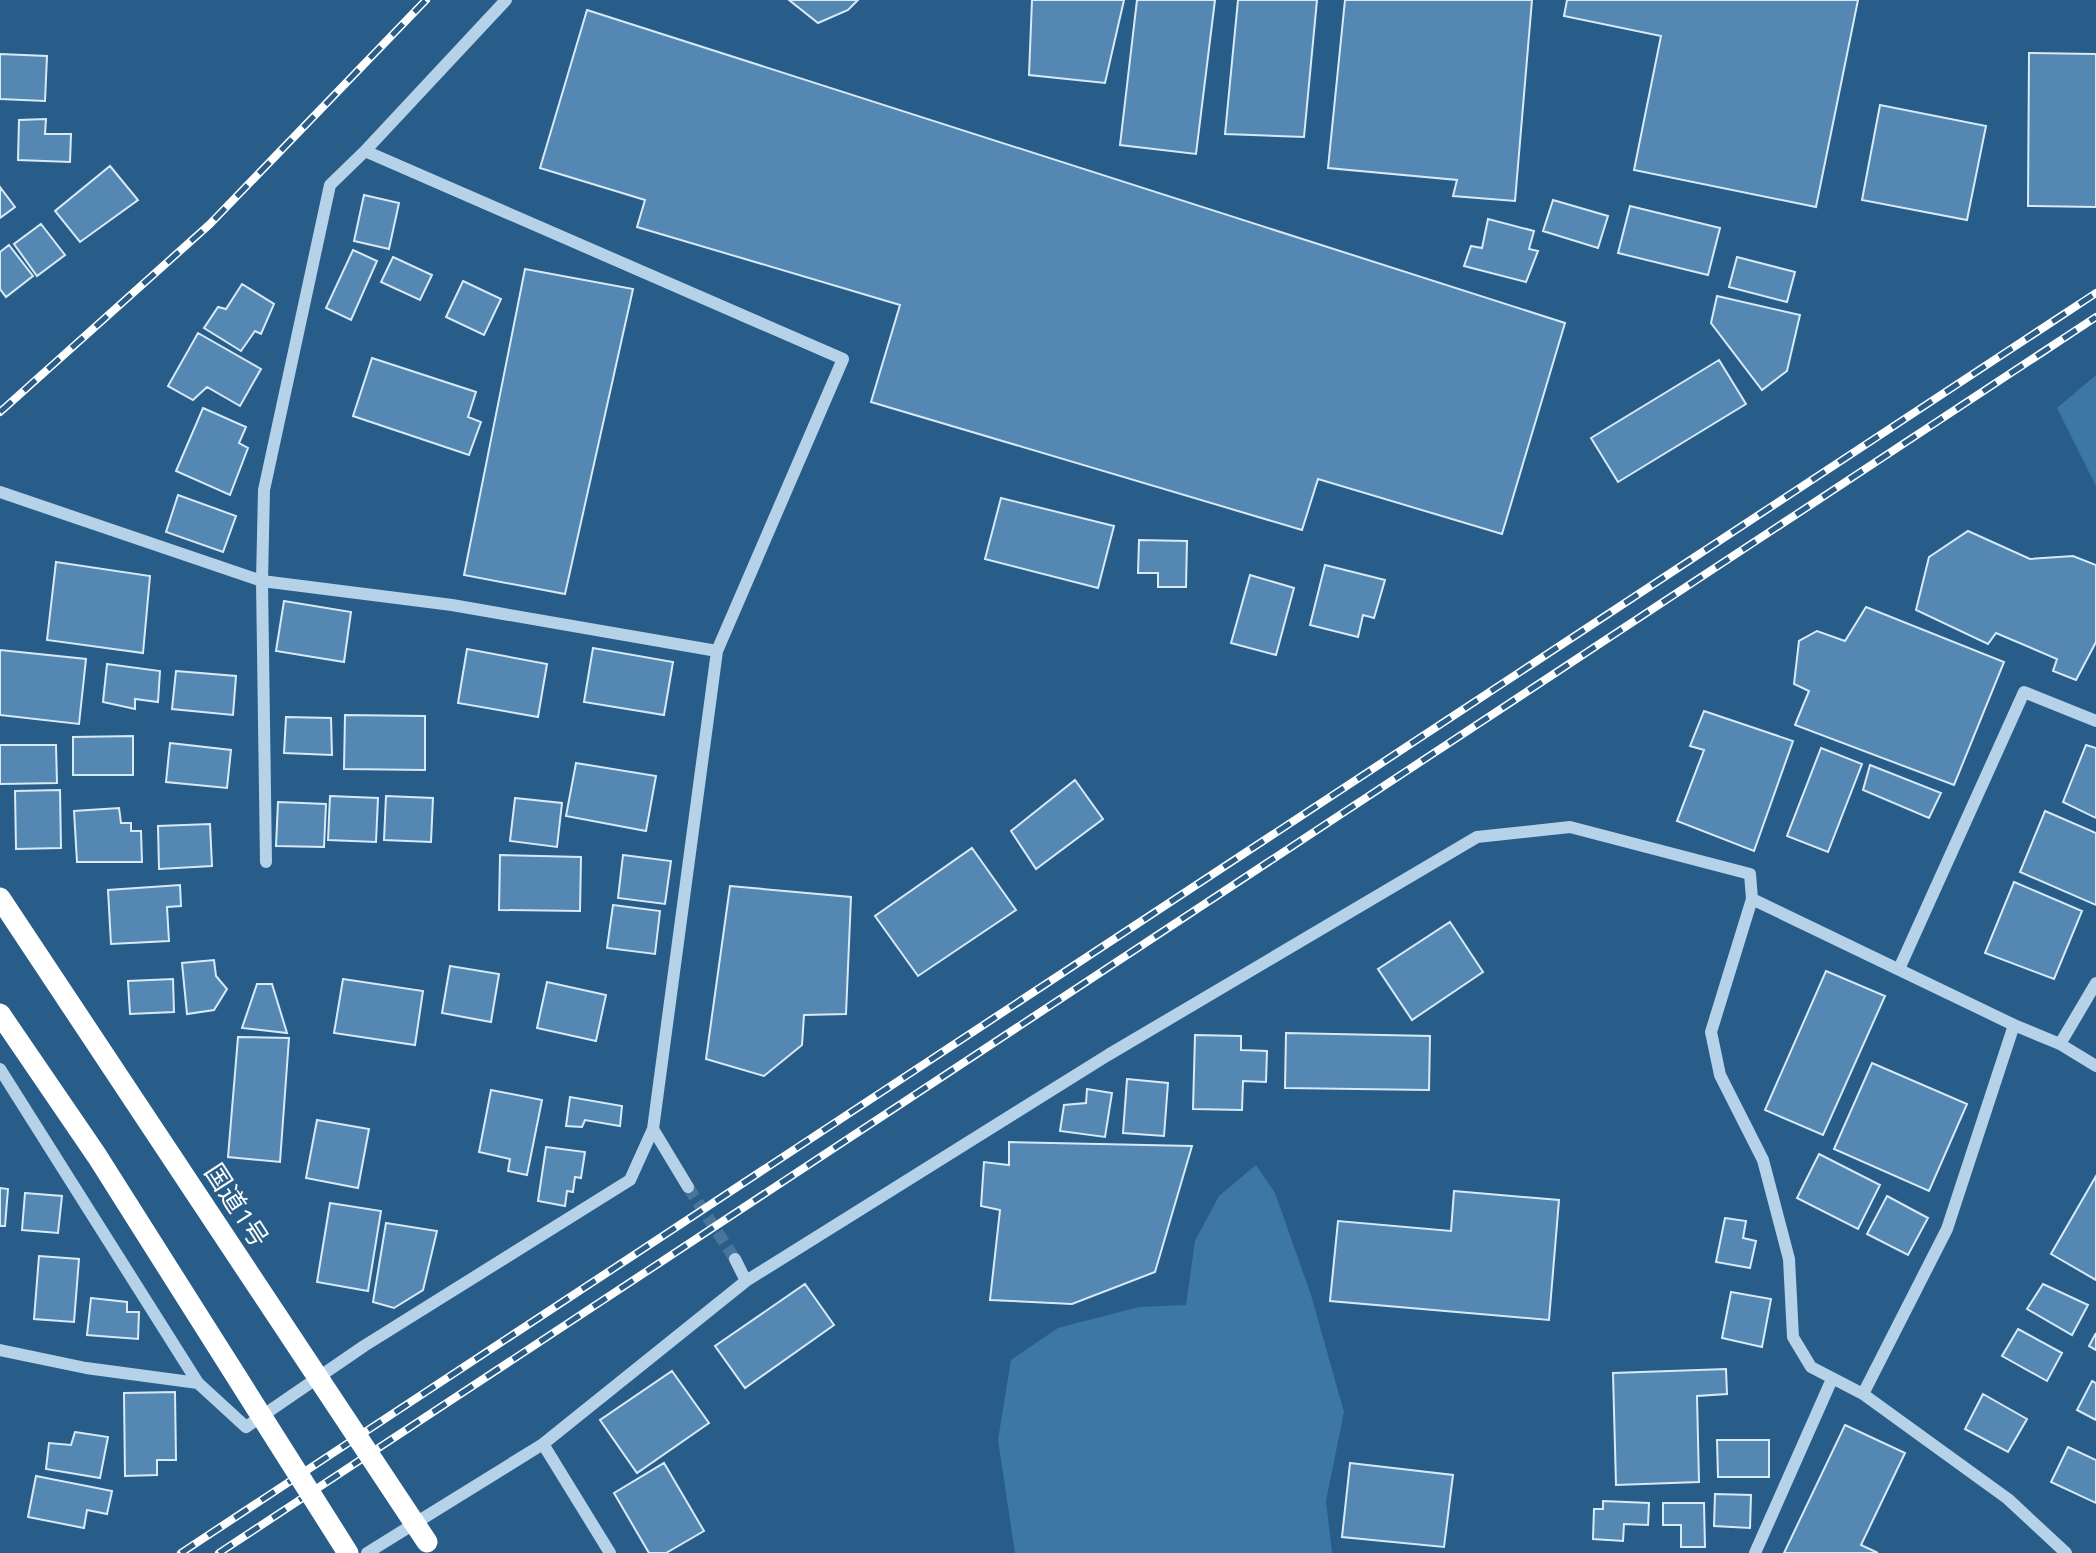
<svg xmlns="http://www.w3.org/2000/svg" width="2096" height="1553" viewBox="0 0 2096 1553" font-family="'Titillium Web','Noto Sans JP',sans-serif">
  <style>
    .green { fill: #3c77a5 }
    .building { fill: #5488b2; stroke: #d9eaf7; stroke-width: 2 }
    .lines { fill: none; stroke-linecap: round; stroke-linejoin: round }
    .minor-tunnel { stroke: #48759b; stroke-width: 12; stroke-dasharray: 12 6; stroke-linecap: butt }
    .minor { stroke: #b5d2e9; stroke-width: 12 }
    .rail-casing { stroke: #fff; stroke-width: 8 }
    .rail { stroke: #285d89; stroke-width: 5; stroke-dasharray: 16; stroke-linecap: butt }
    .highway-bridge { stroke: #fff; stroke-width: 21 }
    .labels { text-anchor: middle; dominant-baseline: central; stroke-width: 5; stroke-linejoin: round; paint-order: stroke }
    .street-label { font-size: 26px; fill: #fff; stroke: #285d89 }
  </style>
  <rect width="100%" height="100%" fill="#285d89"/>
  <path class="green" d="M2096 375V486L2057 408Z
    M1256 1165 1275 1193 1311 1295 1344 1412 1326 1501 1332 1553H1015L998 1440 1011 1360 1058 1328 1139 1307 1186 1305 1195 1241 1219 1196Z"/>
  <path class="building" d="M789 0H858L848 10 818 23Z
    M1032 0H1124L1105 83 1029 75Z
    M1137 0H1215L1196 154 1120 145Z
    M1238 0H1317L1304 137 1225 134Z
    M1345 0H1532L1515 201 1453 196 1457 180 1328 168Z
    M1567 0H1858L1816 207 1634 170 1661 36 1564 16Z
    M587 10 1565 323 1502 534 1318 479 1302 530 871 402 900 305 637 227 645 200 540 168Z
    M2029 53 2096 54V207L2028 206Z
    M0 54 47 56 45 101 0 99Z
    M1880 105 1986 126 1967 220 1862 200Z
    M46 119 45 134H71L70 162 18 160 19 120Z
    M110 166 138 200 80 242 55 211Z
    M0 187 15 207 0 218Z
    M364 195 399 203 389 249 354 241Z
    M1553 200 1608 216 1598 248 1543 231Z
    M1630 206 1720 228 1708 275 1618 253Z
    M1488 219 1534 231 1529 249 1538 251 1526 282 1464 266 1471 246 1482 248Z
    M41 224 65 255 37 276 14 244Z
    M9 245 33 276 6 297 0 289V252Z
    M353 250 377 261 351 320 326 308Z
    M393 257 432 275 420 300 381 282Z
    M1737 257 1795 272 1787 302 1729 287Z
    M525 269 633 289 565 594 464 575Z
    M463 281 501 299 484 335 446 317Z
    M242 284 274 304 261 334 255 331 241 351 204 328 218 307 226 309Z
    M1717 296 1800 315 1787 371 1762 390 1711 323Z
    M198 333 261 369 240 406 207 387 193 400 168 386Z
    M372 358 476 392 468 417 481 422 469 455 353 416Z
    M1719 360 1746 404 1618 482 1591 438Z
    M203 408 246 427 239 443 248 448 230 495 176 471Z
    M178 495 236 516 223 552 166 532Z
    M1001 498 1114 526 1098 588 985 559Z
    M1968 531 2030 559 2073 556 2096 565V642L2076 680 2053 671 2057 659 1996 633 1988 644 1916 610 1929 557Z
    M1139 540 1187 541 1186 587H1158V573H1138Z
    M56 562 150 576 143 653 47 640Z
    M1325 565 1385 580 1374 618 1363 615 1358 637 1310 625Z
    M1250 575 1294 588 1276 655 1231 643Z
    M284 601 351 612 344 662 276 651Z
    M1866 607 2004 662 1954 785 1795 725 1809 691 1794 684 1799 641 1817 631 1845 641Z
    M593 648 673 662 664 715 584 702Z
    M467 649 547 664 538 717 458 703Z
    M0 650 86 659 79 724 0 715Z
    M107 664 160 671 158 702 135 699V709L103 702Z
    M176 671 236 676 233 715 172 709Z
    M1704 711 1793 741 1754 851 1677 821 1704 750 1690 746Z
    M345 715 425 716V770L344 769Z
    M286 717 331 718 332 755 284 753Z
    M133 736V775H73V737Z
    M170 743 231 750 227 788 166 782Z
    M0 745H56L57 783 0 784Z
    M2086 745 2096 748V818L2063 802Z
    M1821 748 1862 764 1828 852 1787 836Z
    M576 763 656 776 646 831 566 816Z
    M1870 765 1941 793 1929 818 1863 790Z
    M1075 780 1103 819 1036 869 1011 831Z
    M60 790 61 848 16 849 15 791Z
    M330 796 378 798 376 842 328 840Z
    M386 796 433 798 431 842 384 840Z
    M515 798 562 803 557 847 510 841Z
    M278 802 326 804 324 847 276 846Z
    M119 808 121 823H131V831H141L142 862H77L74 811Z
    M2045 811 2096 833V905L2020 872Z
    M210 824 212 866 159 869 158 826Z
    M972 848 1016 910 918 976 875 916Z
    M500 855 581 857 580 911 499 910Z
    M623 855 671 861 665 904 618 898Z
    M2014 882 2082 911 2054 979 1985 953Z
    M180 885 181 906 167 907 169 941 111 944 108 890Z
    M730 886 851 897 846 1014 804 1015 802 1045 764 1076 706 1059Z
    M613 905 660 911 655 954 607 948Z
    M1450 922 1483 972 1412 1020 1378 969Z
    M214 960 216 976 227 989 214 1010 187 1014 182 963Z
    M450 966 499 974 491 1022 442 1013Z
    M1826 971 1885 996 1823 1135 1765 1110Z
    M173 979 174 1012 130 1014 128 981Z
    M343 979 423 991 415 1045 334 1033Z
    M547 982 606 995 596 1041 537 1028Z
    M257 984H272L287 1033 242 1028Z
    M1286 1033 1430 1036 1429 1090 1285 1088Z
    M1195 1035 1241 1036V1050L1267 1051 1266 1082 1243 1081 1242 1110 1193 1109Z
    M238 1037 289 1038 280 1162 228 1157Z
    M1872 1063 1967 1104 1929 1191 1834 1149Z
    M1127 1079 1168 1083 1164 1136 1123 1133Z
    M1087 1089 1112 1093 1105 1137 1060 1131 1064 1105 1086 1103Z
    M491 1090 542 1100 527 1175 508 1171 510 1159 479 1152Z
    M570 1097 622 1106 620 1126 585 1120 582 1127 566 1126Z
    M317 1120 369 1129 358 1188 306 1178Z
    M1009 1142 1192 1146 1155 1272 1072 1304 990 1300 1000 1210 981 1206 984 1162 1009 1165Z
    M546 1147 585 1152 581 1178 575 1177 573 1192 567 1191 565 1206 538 1201Z
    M1819 1154 1880 1185 1858 1229 1797 1198Z
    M2096 1176V1280L2051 1254Z
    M0 1188 8 1189 5 1226H0Z
    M1454 1191 1559 1200 1549 1320 1330 1301 1338 1221 1451 1231Z
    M25 1193 62 1196 58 1233 22 1230Z
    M1887 1196 1928 1218 1908 1255 1867 1234Z
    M330 1203 381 1211 368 1291 317 1282Z
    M1725 1218 1746 1221 1743 1238 1756 1241 1750 1268 1716 1262Z
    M386 1223 437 1231 423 1290 394 1308 373 1302Z
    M39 1256 79 1259 74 1322 34 1319Z
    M805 1284 834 1325 745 1388 715 1346Z
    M2043 1284 2088 1305 2072 1335 2027 1309Z
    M1731 1292 1771 1299 1762 1347 1722 1338Z
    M91 1298 127 1302V1312H139L138 1339 87 1335Z
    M2018 1329 2062 1353 2047 1381 2002 1356Z
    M2096 1333V1350L2089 1346Z
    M1726 1369 1727 1394 1697 1396 1699 1482 1616 1485 1613 1373Z
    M672 1371 709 1423 637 1473 600 1420Z
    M2092 1381 2096 1383V1420L2077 1410Z
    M175 1392 176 1460H157V1475L125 1476 124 1393Z
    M1983 1394 2027 1419 2008 1452 1965 1429Z
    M1845 1425 1905 1453 1861 1545 1878 1553H1784Z
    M75 1432 108 1437 100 1478 46 1469 49 1443 71 1445Z
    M1717 1440H1769V1477H1718Z
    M2068 1447 2096 1460V1503L2051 1482Z
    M664 1463 704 1531 666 1553H649L614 1493Z
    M1350 1463 1453 1475 1444 1547 1342 1537Z
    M36 1476 112 1491 107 1514 87 1510 84 1528 28 1517Z
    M1715 1494 1751 1495 1750 1528 1714 1526Z
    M1603 1501 1649 1503 1648 1525 1624 1524 1623 1541 1593 1539 1594 1509H1603Z
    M1663 1503H1704L1705 1547H1681V1525H1663Z"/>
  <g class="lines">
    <path class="minor-tunnel" d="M688 1187 735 1259"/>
    <path class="minor" d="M0 492 262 581 452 605 717 651
      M266 862 262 581 264 490 330 185 365 151 506 0
      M1752 899 2014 1025 2060 1044 2096 1066
      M1899 969 2024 692 2096 721
      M2060 1044 2096 983
      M0 1069 198 1383 246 1427 364 1346 630 1180 653 1129 717 651 843 359 365 151
      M653 1129 688 1187
      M735 1259 746 1281
      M0 1350 86 1368 198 1383
      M1863 1394 1947 1229 2014 1025
      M543 1444 610 1553
      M367 1553 543 1444 746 1281 1108 1055 1477 837 1570 827 1750 874 1752 899 1711 1032 1720 1075 1763 1160 1789 1259 1793 1337 1811 1367 1863 1394 2008 1499 2066 1553
      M1755 1553 1832 1379"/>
    <g class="rail-casing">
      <path id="rail" d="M0 412 210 224 426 0
        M181 1553 2096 293
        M219 1553 2096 317"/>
    </g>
    <use href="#rail" class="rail"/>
    <path class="highway-bridge" d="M0 898 427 1542
      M0 1014 97 1156 348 1553"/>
  </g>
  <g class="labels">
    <g class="street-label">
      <text transform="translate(237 1205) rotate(57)">国道1号</text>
    </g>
  </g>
</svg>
